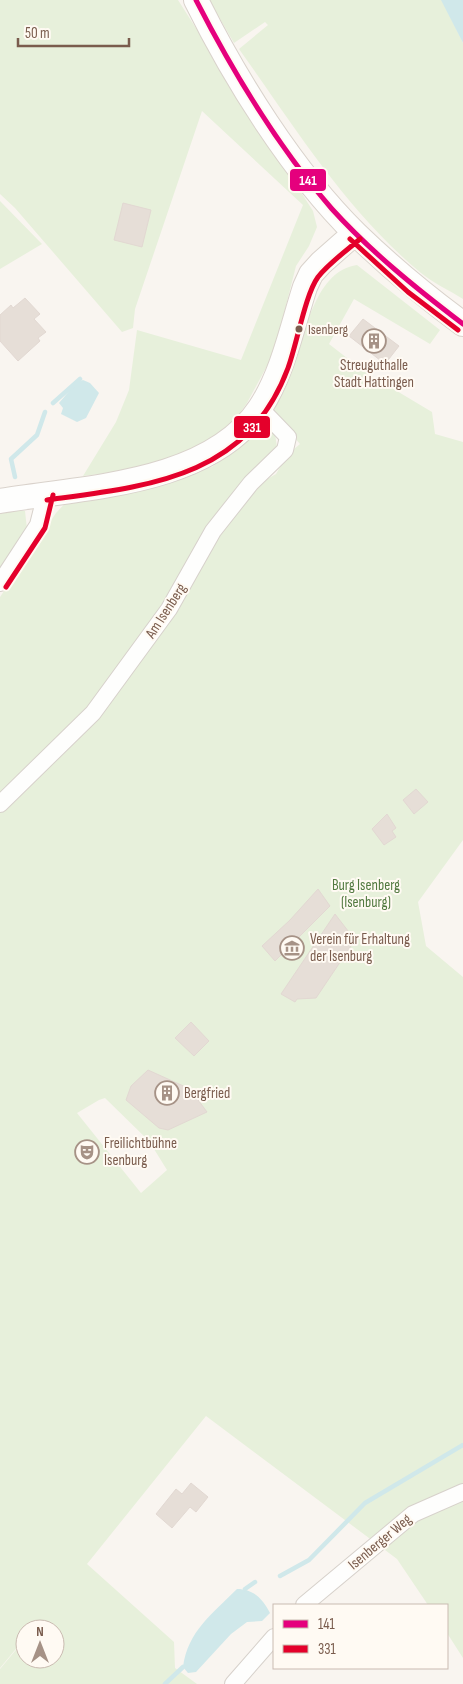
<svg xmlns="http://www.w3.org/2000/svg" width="463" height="1684" viewBox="0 0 463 1684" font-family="'Sofia Sans Condensed',sans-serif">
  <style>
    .green { fill: #e7f0db; fill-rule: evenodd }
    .water { fill: #d0e8ea }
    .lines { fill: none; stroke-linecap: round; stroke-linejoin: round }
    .stream { stroke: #d0e8ea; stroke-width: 4.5 }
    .building { fill: #e6ded7; stroke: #e2d8d2 }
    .street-casing { stroke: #d7d1cb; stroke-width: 18 }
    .secondary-casing { stroke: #d9d2cb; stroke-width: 26 }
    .street { stroke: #fefefd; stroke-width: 16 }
    .secondary { stroke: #fefefd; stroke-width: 24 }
    .bus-1-casing { stroke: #fffaf3; stroke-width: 9 }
    .bus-2-casing { stroke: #fffaf3; stroke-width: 9 }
    .bus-1 { stroke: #e5007d; stroke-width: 5 }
    .bus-2 { stroke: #e4002b; stroke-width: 5 }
    .bus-dot { fill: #7a5c4d; stroke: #fffaf3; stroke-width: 2 }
    .labels { text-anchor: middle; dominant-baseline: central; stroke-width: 4; stroke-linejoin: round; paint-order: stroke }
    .bus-label { font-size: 14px; fill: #7a5c4d; stroke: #fffaf3; text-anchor: start }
    .poi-label { font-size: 15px; fill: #7a5c4d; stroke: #fffaf3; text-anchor: start }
    .street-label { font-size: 15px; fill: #7a5c4d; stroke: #fffaf3 }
    .park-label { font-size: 15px; fill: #537a41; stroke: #fffaf3 }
    .line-badge { stroke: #fffaf3; stroke-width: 2 }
    .badge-label { font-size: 14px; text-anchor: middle; font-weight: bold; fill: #fff }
  </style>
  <rect width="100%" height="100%" fill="#f9f5f0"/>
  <path class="green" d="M0 0H178L313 211 317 227 309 246 296 266 274 353 247 403 235 420 201 447 140 469 83 476 116 422 129 390 137 330 241 360 303 205 202 111 135 309 133 328 122 332 15 208 0 194Z
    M209 0H442L463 43V299C449 290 433 283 421 273 347 212 294 126 239 49L268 25 265 22 234 43Z
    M0 201 42 244 0 269Z
    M357 265 440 330 430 344 354 299 329 344 365 372 432 412 435 434 463 442V840L418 902 426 946 463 977V1658L447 1633V1605H428L397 1559 206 1416 87 1564 174 1642 175 1668 197 1684H0V1669L25 1639V1659H55V1629H25V1638L0 1668V811L97 715 218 532 255 486 276 474 287 455 300 444 271 411C279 394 287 378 294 361 307 329 316 271 357 265ZM105 1098 149 1141 167 1170 141 1193 77 1113 99 1100Z
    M264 427 275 434 277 447 166 608 91 706 0 797V597L56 513 72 496 142 484 212 467Z
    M6 509 25 511 27 529 0 569V510Z"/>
  <path class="water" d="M441 0H463V43Z
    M83 380 90 383 99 393 86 418 77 422 61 414 63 408 59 403 76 383Z
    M237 1589C253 1589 262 1598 270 1613L262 1621 247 1622 231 1634 196 1672 188 1673 183 1667C188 1631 212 1614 237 1589Z"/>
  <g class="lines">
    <path class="stream" d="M53 403 80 379
      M15 477 11 459 37 435 45 412
      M280 1576 309 1560 365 1503 463 1445
      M245 1589 255 1582
      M165 1684 183 1667"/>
  </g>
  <path class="building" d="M123 203 151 210 142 247 114 240Z
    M25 298 40 314 34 319 46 332 38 338 40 341 18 361 0 341V315L11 305 13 308Z
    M363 319 399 346 385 364 349 336Z
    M416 789 428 802 414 814 403 800Z
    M387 814 396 828 392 831 396 837 384 845 372 829Z
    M318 889 330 906 275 961 262 946 290 920Z
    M335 914 355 940 316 998 297 999 295 1002 281 994Z
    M191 1022 209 1041 194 1056 175 1038Z
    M148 1070 190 1089 207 1112 168 1130 159 1128 126 1100 131 1086Z
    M191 1483 208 1497 196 1512 190 1507 172 1528 156 1514 176 1489 182 1494Z"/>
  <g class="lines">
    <g class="street-casing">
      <path id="street" d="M0 583 38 525 46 493
        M0 804 93 713 169 609 213 531 251 483 285 450 288 437 260 408
        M304 1605 413 1514 463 1492
        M233 1684 274 1637"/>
    </g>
    <g class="secondary-casing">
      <path id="secondary" d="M196 0C235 79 293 172 356 234 389 266 425 296 463 324
        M0 501C83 487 209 485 260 408 283 373 292 327 305 287L311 274 321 263 355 233"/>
    </g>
    <use href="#street" class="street"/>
    <use href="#secondary" class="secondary"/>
    <g class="bus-1-casing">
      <path id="bus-1" d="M196 0C234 74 277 146 332 209 371 252 417 289 463 324"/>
    </g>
    <g class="bus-2-casing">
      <path id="bus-2" d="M350 239 408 292 458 330
        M47 500C149 486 247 478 288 368 297 344 305 295 318 277 329 263 346 251 360 239
        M6 587 45 528 53 495"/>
    </g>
    <use href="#bus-1" class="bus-1"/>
    <use href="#bus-2" class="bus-2"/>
  </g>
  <defs>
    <g id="building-ring" transform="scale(1.25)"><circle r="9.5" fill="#fffaf3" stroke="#a69286" stroke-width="1.5"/><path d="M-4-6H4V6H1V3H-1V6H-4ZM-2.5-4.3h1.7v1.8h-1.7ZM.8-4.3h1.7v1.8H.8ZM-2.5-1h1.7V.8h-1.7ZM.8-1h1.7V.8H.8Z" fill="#a69286"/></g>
    <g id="museum-ring" transform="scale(1.25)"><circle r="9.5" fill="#fffaf3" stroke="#a69286" stroke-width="1.5"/><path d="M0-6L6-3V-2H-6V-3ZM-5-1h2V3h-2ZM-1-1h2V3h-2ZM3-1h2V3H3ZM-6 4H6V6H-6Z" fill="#a69286"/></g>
    <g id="theatre-ring" transform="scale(1.25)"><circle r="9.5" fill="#fffaf3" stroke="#a69286" stroke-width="1.5"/><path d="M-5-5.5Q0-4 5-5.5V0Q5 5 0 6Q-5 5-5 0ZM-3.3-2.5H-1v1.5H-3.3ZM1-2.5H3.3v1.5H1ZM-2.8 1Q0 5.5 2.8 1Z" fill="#a69286"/></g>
  </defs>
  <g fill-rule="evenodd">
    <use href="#building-ring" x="374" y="341"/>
    <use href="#museum-ring" x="292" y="948"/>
    <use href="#building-ring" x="167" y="1093"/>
    <use href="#theatre-ring" x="87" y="1152"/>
  </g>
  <circle class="bus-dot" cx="299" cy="329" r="4.5"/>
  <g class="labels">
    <g class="bus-label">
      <text x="308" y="329">Isenberg</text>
    </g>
    <g class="poi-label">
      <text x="374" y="365" text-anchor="middle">Streuguthalle<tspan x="374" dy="17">Stadt Hattingen</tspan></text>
      <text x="310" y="939">Verein für Erhaltung<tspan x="310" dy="17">der Isenburg</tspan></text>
      <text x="184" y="1093">Bergfried</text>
      <text x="104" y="1143">Freilichtbühne<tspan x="104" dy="17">Isenburg</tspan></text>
    </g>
    <g class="street-label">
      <text transform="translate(166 611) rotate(-57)">Am Isenberg</text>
      <text transform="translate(380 1542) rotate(-40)">Isenberger Weg</text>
    </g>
    <g class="park-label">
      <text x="366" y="885">Burg Isenberg<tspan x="366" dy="17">(Isenburg)</tspan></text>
    </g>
  </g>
  <g class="line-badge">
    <rect x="289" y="168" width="38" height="24" rx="5" fill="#e5007d"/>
    <rect x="233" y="415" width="38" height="24" rx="5" fill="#e4002b"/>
  </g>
  <g class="badge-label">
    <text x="308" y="185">141</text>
    <text x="252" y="432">331</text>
  </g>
  <rect x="273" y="1604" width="175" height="65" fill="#fffaf3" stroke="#cabbb1"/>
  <rect x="283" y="1620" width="25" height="8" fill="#e5007d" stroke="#cabbb1"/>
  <text x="318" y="1629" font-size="15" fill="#7a5c4d">141</text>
  <rect x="283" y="1645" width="25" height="8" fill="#e4002b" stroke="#cabbb1"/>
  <text x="318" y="1654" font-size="15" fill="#7a5c4d">331</text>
  <g transform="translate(40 1644)"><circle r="24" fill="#fffaf3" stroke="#cabbb1"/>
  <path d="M0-4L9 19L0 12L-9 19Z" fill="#a69286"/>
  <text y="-8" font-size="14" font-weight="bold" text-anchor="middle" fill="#7a5c4d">N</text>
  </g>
  <path d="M18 38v8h111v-8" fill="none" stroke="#7a5c4d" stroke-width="2.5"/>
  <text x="25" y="38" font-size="15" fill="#7a5c4d" stroke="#fffaf3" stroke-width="4" paint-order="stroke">50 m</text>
</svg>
